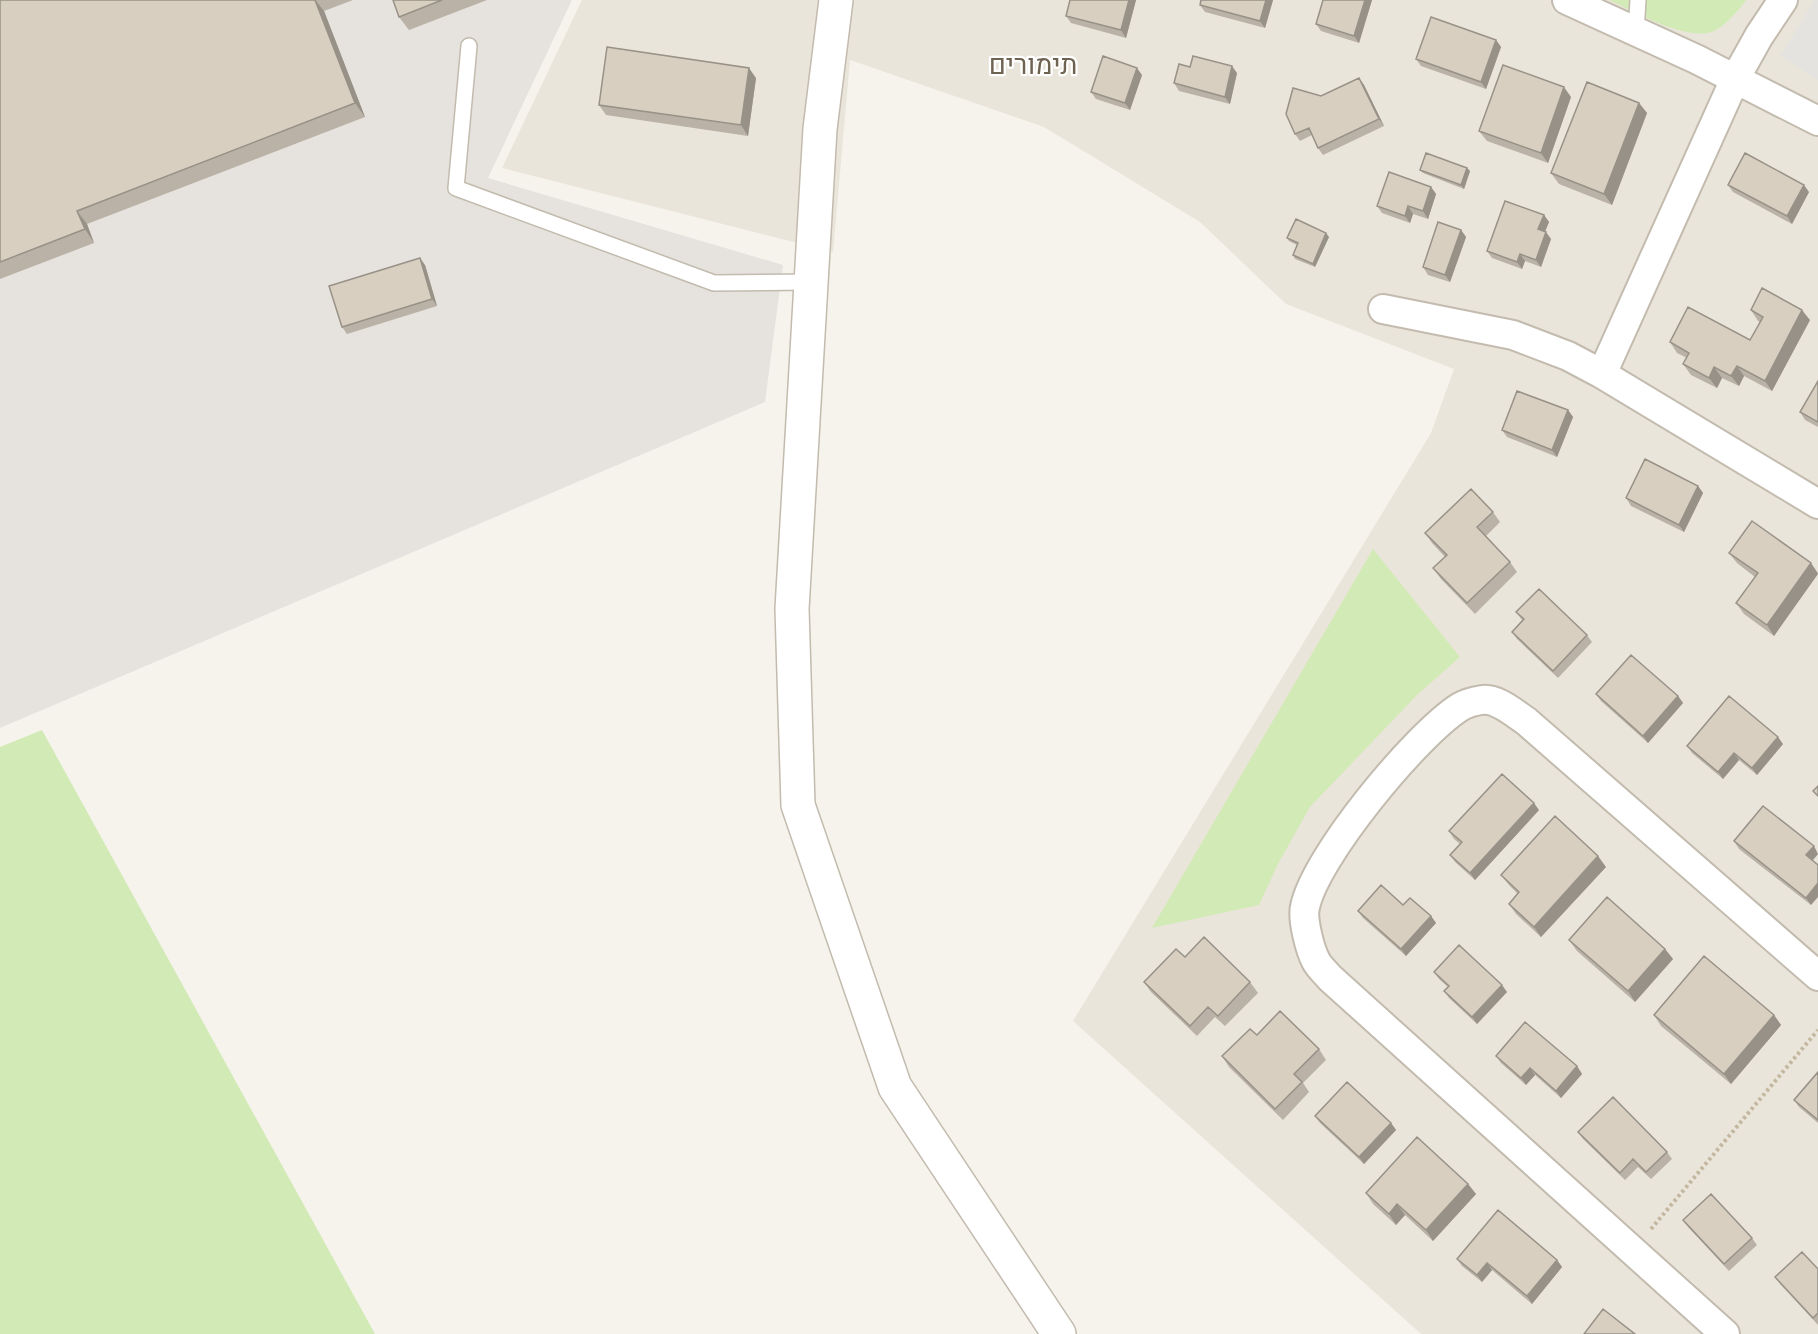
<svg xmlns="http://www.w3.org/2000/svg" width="1818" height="1334" viewBox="0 0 1818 1334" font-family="Jost,Heebo,sans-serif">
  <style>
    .residential { fill: #eae5da }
    .industrial { fill: #e6e2dd }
    .green { fill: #d2eab5 }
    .parking { fill: #e5e3e0 }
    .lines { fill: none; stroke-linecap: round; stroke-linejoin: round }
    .service-casing { stroke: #c2bbae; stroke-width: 18 }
    .minor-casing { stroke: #c2bbae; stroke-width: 32 }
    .tertiary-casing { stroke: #c2bbae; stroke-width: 36 }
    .path { stroke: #c4b79f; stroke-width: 4; stroke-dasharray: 3 3; stroke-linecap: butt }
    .service { stroke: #fff; stroke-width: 15 }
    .minor { stroke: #fff; stroke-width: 28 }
    .tertiary { stroke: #fff; stroke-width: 33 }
    .wall { fill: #bab2a6 }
    .shaded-wall { fill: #979187 }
    .building { fill: #d8cfc1; stroke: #979187; stroke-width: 1.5 }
    .labels { text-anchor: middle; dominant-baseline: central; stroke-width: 4.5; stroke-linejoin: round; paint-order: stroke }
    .quarter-label { font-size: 27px; fill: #6e6250; stroke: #fff }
  </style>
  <rect width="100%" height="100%" fill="#f6f3ec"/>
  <path class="residential" d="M582 0H1818V1334H1421L1073 1021 1431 433 1454 369 1286 304 1200 222 1044 127 850 60 833 252 502 168Z"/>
  <path class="industrial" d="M0 0H572L488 178 783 265 765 402 0 728Z"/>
  <path class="green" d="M1609 0H1746C1738 11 1722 31 1707 33 1681 38 1633 11 1609 0Z
    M1373 549 1460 657 1418 694 1310 807 1279 862 1259 905 1152 928Z
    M42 730 375 1334H0V747Z"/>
  <path class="parking" d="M1815 0H1818V80L1780 56Z"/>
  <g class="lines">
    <g class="service-casing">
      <path id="service" d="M1636 32 1638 0
        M469 46 456 188 714 283 811 282"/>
    </g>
    <g class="minor-casing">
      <path id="minor" d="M1567 0 1696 59 1818 121
        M1383 309 1513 335 1568 356 1602 374 1818 504
        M1602 374 1735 79 1759 36 1783 0
        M1725 1334 1330 978C1326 973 1319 967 1316 961 1310 950 1302 919 1305 907 1315 857 1416 735 1460 707 1465 704 1475 701 1482 700 1497 698 1514 713 1526 721L1818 976"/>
    </g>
    <g class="tertiary-casing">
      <path id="tertiary" d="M836 0 820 129 792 609 798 805 895 1087 1059 1334"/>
    </g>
    <path class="path" d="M1651 1229 1818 1030"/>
    <use href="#service" class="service"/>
    <use href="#minor" class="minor"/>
    <use href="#tertiary" class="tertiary"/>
  </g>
  <path class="wall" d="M0 0H353L324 11 365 117 87 224 94 243 0 279Z
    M393 0H487L409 30 399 17Z
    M1136 0 1126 38 1071 23 1066 16Z
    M1201 0H1273L1265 28 1205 12 1200 5Z
    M1323 0H1372L1359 43 1321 31 1316 24Z
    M1496 40 1501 47 1486 89 1421 66 1416 59Z
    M1190 67 1237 73 1230 104 1179 91 1174 83Z
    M1142 75 1130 110 1096 99 1091 92Z
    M756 78 748 136 606 115 599 105Z
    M1359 78 1364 85 1384 126 1323 155 1318 148 1312 135 1300 141 1295 134 1321 96Z
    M1571 97 1548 163 1487 141 1479 131Z
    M1639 103 1647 113 1612 205 1559 184 1551 173Z
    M1467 168 1470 171 1464 189 1423 173 1420 170Z
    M1728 185 1809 192 1792 224 1733 192Z
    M1431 187 1436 194 1428 219 1413 214 1410 223 1382 213 1377 206Z
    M1544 215 1549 222 1545 232 1551 239 1541 267 1525 261 1522 269 1492 258 1487 251Z
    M1461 230 1466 237 1450 282 1428 275 1423 267Z
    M1329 237 1315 267 1295 259 1293 255 1297 245 1289 241 1287 238Z
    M425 265 437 306 347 334 342 327Z
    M1751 310 1810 320 1772 391 1744 376 1739 386 1722 378 1717 388 1691 375 1683 364 1687 358 1677 353 1670 342 1750 340 1760 322 1758 321Z
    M1818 381V427L1805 420 1800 412Z
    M1568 410 1573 417 1557 457 1507 437 1502 430Z
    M1698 486 1703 493 1684 532 1631 506 1626 498Z
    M1493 512 1500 522 1486 536 1510 562 1517 572 1475 614 1441 579 1433 568 1445 557 1432 543 1425 533Z
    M1729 553 1811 563 1818 573 1774 636 1744 614 1736 603 1755 577 1737 563Z
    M1516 612 1587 635 1592 642 1558 678 1517 639 1512 632 1522 620Z
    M1596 694 1678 696 1683 703 1648 743 1601 701Z
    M1783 744 1757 775 1739 760 1723 779 1692 753 1687 746Z
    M1539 810 1475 880 1455 862 1450 855 1460 844 1454 839 1449 831Z
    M1734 841 1818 854 1813 860 1811 905 1739 849Z
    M1606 867 1541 937 1516 914 1509 904 1518 894 1509 885 1501 875Z
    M1358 911 1431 916 1436 923 1406 956 1363 918Z
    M1569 940 1665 949 1673 959 1635 1002 1577 951Z
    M1434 972 1507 992 1477 1024 1449 998 1444 991 1448 987 1439 979Z
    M1144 982H1250L1258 993 1225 1026 1215 1017 1197 1036 1151 992Z
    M1654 1015H1774L1781 1025 1731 1084 1661 1026Z
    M1257 1035 1319 1049 1326 1060 1303 1083 1309 1092 1283 1120 1229 1067 1222 1056Z
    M1496 1056 1577 1066 1582 1074 1561 1098 1535 1075 1526 1085 1501 1063Z
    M1818 1072V1123L1799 1107 1794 1100Z
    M1315 1116 1391 1123 1396 1130 1364 1164 1320 1123Z
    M1578 1132 1667 1152 1672 1159 1651 1179 1638 1167 1625 1180 1583 1139Z
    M1468 1184 1476 1194 1433 1241 1405 1215 1396 1225 1373 1204 1366 1193Z
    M1683 1220 1752 1238 1757 1245 1729 1271 1688 1227Z
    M1457 1259 1557 1260 1562 1267 1532 1304 1492 1270 1482 1282 1462 1266Z
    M1818 1269V1325L1780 1284 1775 1277Z"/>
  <path class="shaded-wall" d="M315 0 324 11 365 117 355 103Z
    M1129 0H1136L1126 38 1121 30Z
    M1266 0H1273L1265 28 1260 21Z
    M1365 0H1372L1359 43 1354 36Z
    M1496 40 1501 47 1486 89 1481 82Z
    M1232 66 1237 73 1230 104 1225 97Z
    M749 68 756 78 748 136 741 125Z
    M1137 68 1142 75 1130 110 1125 103Z
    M1359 78 1364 85 1384 126 1379 119Z
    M1564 87 1571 97 1548 163 1541 153Z
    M1639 103 1647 113 1612 205 1604 194Z
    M1467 168 1470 171 1464 189 1461 185Z
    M1804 185 1809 192 1792 224 1787 216Z
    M1431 187 1436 194 1428 219 1423 211Z
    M1408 206 1413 214 1410 223 1405 216Z
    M77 211 87 224 94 243 85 229Z
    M1544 215 1549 222 1543 236 1538 229Z
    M1461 230 1466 237 1450 282 1445 275Z
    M1546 232 1551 239 1541 267 1536 260Z
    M1326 233 1329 237 1315 267 1313 264Z
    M1520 254 1525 261 1522 269 1517 262Z
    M420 258 425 265 437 306 432 299Z
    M1802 310 1810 320 1772 391 1765 381Z
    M1737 366 1744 376 1739 386 1731 376Z
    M1714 367 1722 378 1717 388 1709 378Z
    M1568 410 1573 417 1557 457 1552 450Z
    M1698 486 1703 493 1684 532 1679 525Z
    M1811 563 1818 574 1774 636 1767 625Z
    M1678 696 1683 703 1648 743 1643 736Z
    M1778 737 1783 744 1757 775 1752 768Z
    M1734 753 1739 760 1723 779 1718 772Z
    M1534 803 1539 810 1475 880 1470 873Z
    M1814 846 1818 854 1811 862 1806 855Z
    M1598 856 1606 867 1541 937 1534 927Z
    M1818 883V897L1811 905 1806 898Z
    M1431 916 1436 923 1406 956 1401 949Z
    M1665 949 1673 959 1635 1002 1628 991Z
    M1502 985 1507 992 1477 1024 1472 1017Z
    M1774 1015 1781 1025 1731 1084 1724 1074Z
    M1577 1066 1582 1074 1561 1098 1556 1091Z
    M1530 1068 1535 1075 1526 1085 1521 1078Z
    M1391 1123 1396 1130 1364 1164 1359 1157Z
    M1468 1184 1476 1194 1433 1241 1426 1230Z
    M1397 1204 1405 1215 1396 1225 1389 1214Z
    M1557 1260 1562 1267 1532 1304 1527 1296Z
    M1487 1263 1492 1270 1482 1282 1477 1275Z"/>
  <path class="building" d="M0 0H315L355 103 77 211 85 229 0 262Z
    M393 0H442L399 17Z
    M1070 0H1129L1121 30 1066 16Z
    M1201 0H1266L1260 21 1200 5Z
    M1323 0H1365L1354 36 1316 24Z
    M1431 17 1496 40 1481 82 1416 59Z
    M607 47 749 68 741 125 599 105Z
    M1103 56 1137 68 1125 103 1091 92Z
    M1193 56 1232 66 1225 97 1174 83 1179 64 1190 67Z
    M1503 65 1564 87 1541 153 1479 131Z
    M1359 78 1379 119 1318 148 1309 128 1295 134 1286 114 1293 88 1321 96Z
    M1587 82 1639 103 1604 194 1551 173Z
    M1426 153 1467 168 1461 185 1420 170Z
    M1745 153 1804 185 1787 216 1728 185Z
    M1389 172 1431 187 1423 211 1408 206 1405 216 1377 206Z
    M1505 201 1544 215 1538 229 1546 232 1536 260 1520 254 1517 262 1487 251Z
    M1296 219 1326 233 1313 264 1293 255 1298 243 1287 238Z
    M1438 222 1461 230 1445 275 1423 267Z
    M420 258 432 299 342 327 329 286Z
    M1762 288 1802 310 1765 381 1737 366 1731 376 1714 367 1709 378 1683 364 1689 353 1670 342 1688 307 1750 340 1763 317 1751 310Z
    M1818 381V422L1800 412Z
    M1517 391 1568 410 1552 450 1502 430Z
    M1645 459 1698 486 1679 525 1626 498Z
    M1471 489 1493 512 1477 527 1510 562 1467 603 1433 568 1447 555 1425 533Z
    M1752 521 1811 563 1767 625 1736 603 1758 573 1729 553Z
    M1539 589 1587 635 1553 671 1512 632 1524 619 1516 612Z
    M1631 655 1678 696 1643 736 1596 694Z
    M1729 696 1778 737 1752 768 1734 753 1718 772 1687 746Z
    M1502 774 1534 803 1470 873 1450 855 1462 842 1449 831Z
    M1818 786V796L1813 791Z
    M1763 806 1814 846 1806 855 1818 865V883L1806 898 1734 841Z
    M1555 816 1598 856 1534 927 1509 904 1519 892 1501 875Z
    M1381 885 1403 905 1410 898 1431 916 1401 949 1358 911Z
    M1607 897 1665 949 1628 991 1569 940Z
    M1204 937 1250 982 1218 1016 1208 1007 1190 1026 1144 982 1176 949 1185 957Z
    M1459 945 1502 985 1472 1017 1444 991 1449 986 1434 972Z
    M1704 956 1774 1015 1724 1074 1654 1015Z
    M1280 1011 1319 1049 1294 1074 1302 1082 1275 1109 1222 1056 1250 1029 1257 1035Z
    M1525 1022 1577 1066 1556 1091 1530 1068 1521 1078 1496 1056Z
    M1818 1072V1120L1794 1100Z
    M1347 1082 1391 1123 1359 1157 1315 1116Z
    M1613 1097 1667 1152 1646 1172 1633 1159 1620 1173 1578 1132Z
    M1417 1137 1468 1184 1426 1230 1397 1204 1389 1214 1366 1193Z
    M1711 1194 1752 1238 1724 1264 1683 1220Z
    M1498 1210 1557 1260 1527 1296 1487 1263 1477 1275 1457 1259Z
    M1802 1252 1818 1269V1313L1813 1318 1775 1277Z
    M1603 1309 1635 1334H1584Z"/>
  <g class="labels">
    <g class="quarter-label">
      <text x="1033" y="64">תימורים</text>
    </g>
  </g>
</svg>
